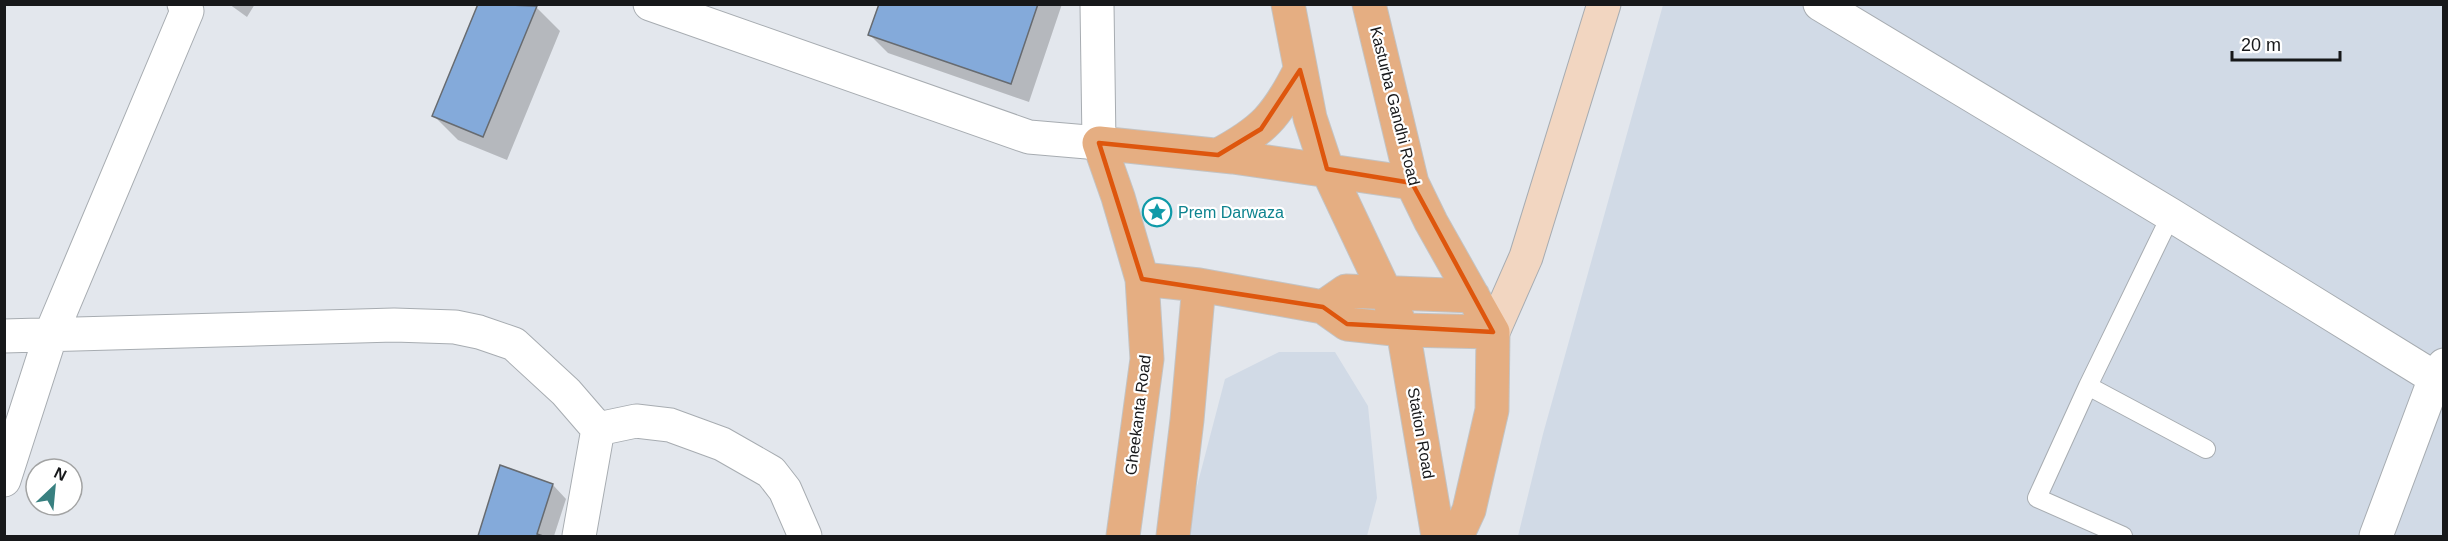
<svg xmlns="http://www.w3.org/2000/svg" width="2448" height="541" viewBox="0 0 2448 541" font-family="Helvetica,sans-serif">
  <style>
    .built { fill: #d1dae6 }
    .shadow { fill: #0003 }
    .building { fill: #84aada; stroke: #676b70; stroke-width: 1.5 }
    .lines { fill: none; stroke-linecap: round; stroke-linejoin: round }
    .service-casing { stroke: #a7acb1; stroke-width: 20 }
    .minor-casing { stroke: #a7acb1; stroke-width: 35 }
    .tertiary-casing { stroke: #a7acb1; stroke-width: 35 }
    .secondary-casing { stroke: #a7acb1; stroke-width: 35 }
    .primary-casing { stroke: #c3c3c3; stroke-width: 35 }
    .service { stroke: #fff; stroke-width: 18 }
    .minor { stroke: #fff; stroke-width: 33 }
    .tertiary { stroke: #fff; stroke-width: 33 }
    .secondary { stroke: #f2d6c1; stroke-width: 33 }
    .primary { stroke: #e5ae82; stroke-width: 33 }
    .marked { fill: none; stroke: #de560d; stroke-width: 4.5; stroke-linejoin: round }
    .labels { text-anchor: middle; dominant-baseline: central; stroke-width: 4.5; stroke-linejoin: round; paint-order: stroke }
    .street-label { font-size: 16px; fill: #17181a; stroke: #fff }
    .culture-label { font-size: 16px; fill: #0d838f; stroke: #fff; text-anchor: start }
  </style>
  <rect width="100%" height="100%" fill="#e3e7ed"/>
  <path class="built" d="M1663 5H2443V536H1518L1543 434Z
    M1279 352H1335L1368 406 1377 498 1367 536H1184L1225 379Z"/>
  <path class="shadow" d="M229 4H255L247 17Z
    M480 4H529L536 7 560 31 507 160 458 140 434 116Z
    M880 4H1062L1029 102 888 53 870 35Z
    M501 467 553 485 566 499 554 536H479Z"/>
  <path class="building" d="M478 4 537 6 483 137 432 116Z
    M879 4H1038L1011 84 868 35Z
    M500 465 553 484 537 534 543 536H478Z"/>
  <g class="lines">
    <g class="service-casing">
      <path id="service" d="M2088 386 2206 449
        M2123 536 2037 498 2088 386 2171 215"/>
    </g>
    <g class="minor-casing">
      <path id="minor" d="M1097 4 1099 143
        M1820 4 2171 215 2435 378
        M4 336 394 325 455 327 479 332 514 344 566 392 598 429
        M598 429 636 421 670 425 722 444 771 472 785 490 805 536
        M4 480 51 334 187 11 184 4
        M579 536 598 429
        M2376 536 2435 378 2444 365"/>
    </g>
    <g class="tertiary-casing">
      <path id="tertiary" d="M650 4 1029 137 1099 143"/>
    </g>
    <g class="secondary-casing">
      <path id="secondary" d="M1493 332 1526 257 1604 4"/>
    </g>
    <g class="primary-casing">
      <path id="primary" d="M1288 4 1310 118 1327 169 1403 330 1438 536
        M1369 4 1412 183 1431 222 1493 332 1492 410 1469 510 1457 536
        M1218 155C1263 131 1277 116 1300 70
        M1142 279 1199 285 1323 307 1346 291 1473 296
        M1323 307 1347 324 1403 330 1493 332
        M1123 536 1147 359 1142 279 1118 197 1099 143 1233 157 1412 183
        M1173 536 1187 420 1199 285"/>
    </g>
    <use href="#service" class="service"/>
    <use href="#minor" class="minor"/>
    <use href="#tertiary" class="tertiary"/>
    <use href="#secondary" class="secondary"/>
    <use href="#primary" class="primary"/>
  </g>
  <path class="marked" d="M1300 70 1327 169 1412 183 1493 332 1347 324 1323 307 1142 279 1099 143 1218 155 1261 129Z"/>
  <defs>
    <g id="sight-ring" transform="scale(1.5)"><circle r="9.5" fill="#fff" stroke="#0f9aa8" stroke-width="1.5"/><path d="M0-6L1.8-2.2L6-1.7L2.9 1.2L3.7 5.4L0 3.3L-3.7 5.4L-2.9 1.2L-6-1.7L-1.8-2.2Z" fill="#0f9aa8"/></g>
  </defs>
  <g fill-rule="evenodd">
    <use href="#sight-ring" x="1157" y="212"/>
  </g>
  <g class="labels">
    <g class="street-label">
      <text transform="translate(1395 106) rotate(76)">Kasturba Gandhi Road</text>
      <text transform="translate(1138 415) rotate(-83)">Gheekanta Road</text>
      <text transform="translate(1421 433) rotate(80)">Station Road</text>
    </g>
    <g class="culture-label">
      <text x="1178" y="212">Prem Darwaza</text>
    </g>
  </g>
  <rect width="2448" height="541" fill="none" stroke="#17181a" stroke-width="12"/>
  <g transform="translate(54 487) rotate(26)"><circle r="28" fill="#ffffff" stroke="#a2a3a3" stroke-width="1.5"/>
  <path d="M0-4.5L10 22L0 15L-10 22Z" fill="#388080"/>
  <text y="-9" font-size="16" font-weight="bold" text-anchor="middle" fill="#17181a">N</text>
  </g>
  <path d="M2232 51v9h108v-9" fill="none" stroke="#17181a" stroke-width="3"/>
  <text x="2241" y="51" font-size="18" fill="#17181a" stroke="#ffffff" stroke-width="4.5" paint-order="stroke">20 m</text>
</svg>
